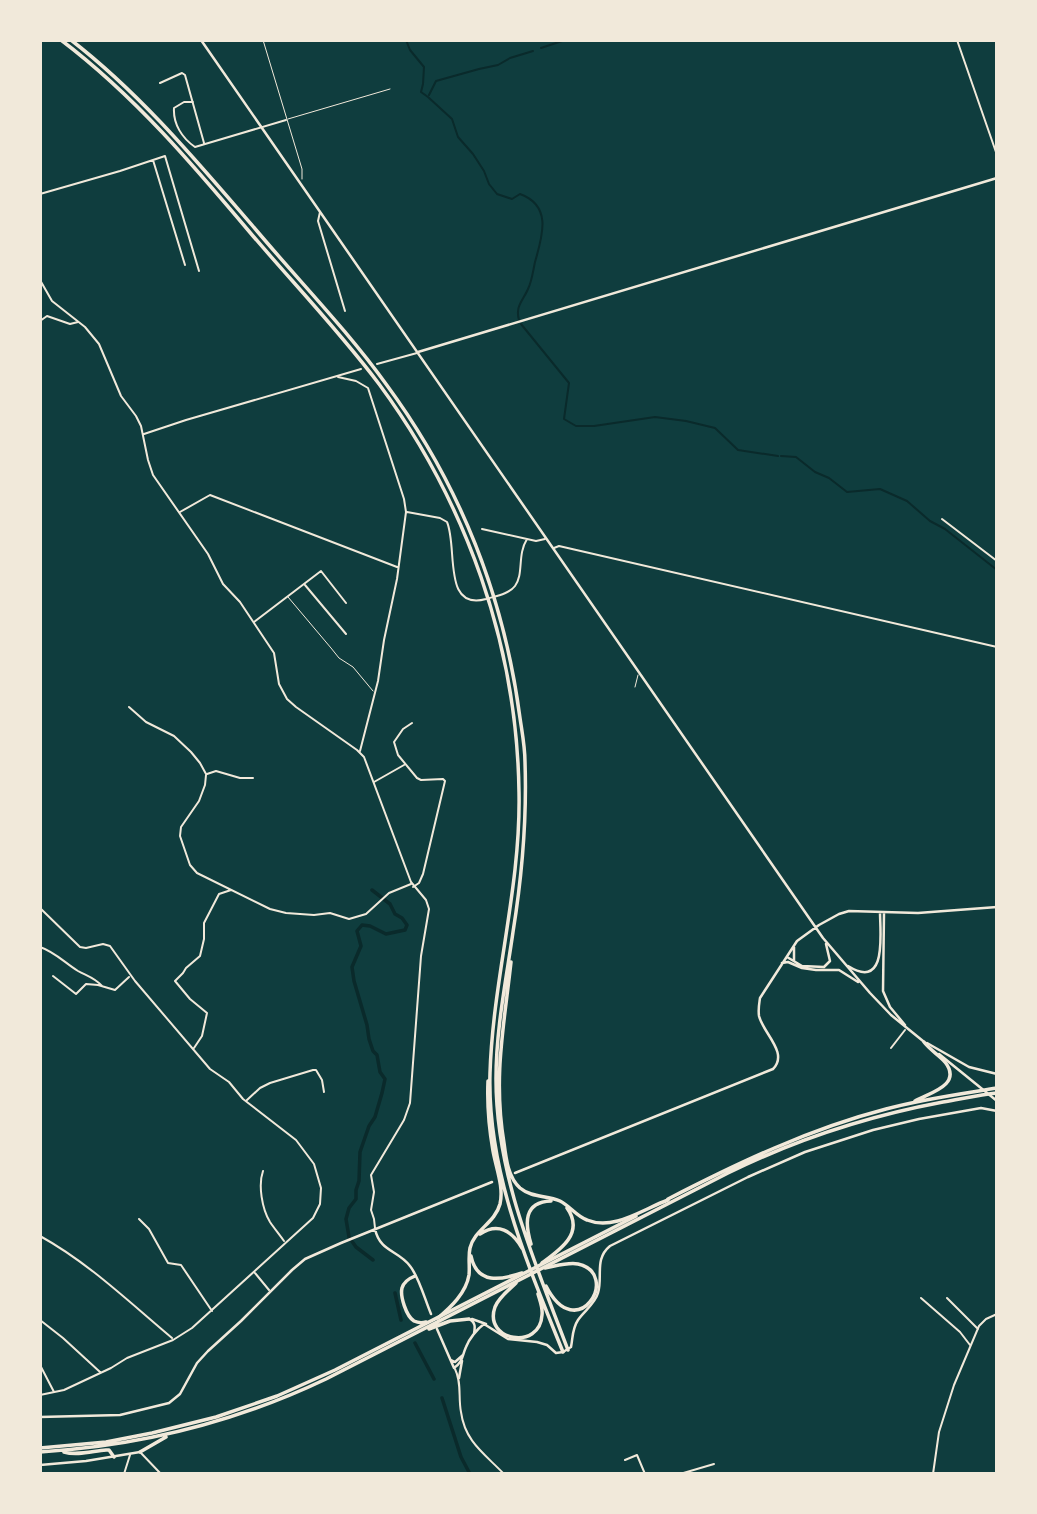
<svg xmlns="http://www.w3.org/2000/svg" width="1037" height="1514" viewBox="0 0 1037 1514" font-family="Spectral,serif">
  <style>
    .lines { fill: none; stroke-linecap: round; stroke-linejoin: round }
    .stream { stroke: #0a2a2b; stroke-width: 2 }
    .canal { stroke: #0a2a2b; stroke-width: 3.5 }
    .service { stroke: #f1e9da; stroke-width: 1 }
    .minor { stroke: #f1e9da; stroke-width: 2 }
    .tertiary { stroke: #f1e9da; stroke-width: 2 }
    .secondary { stroke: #f1e9da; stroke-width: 2.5 }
    .trunk { stroke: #f1e9da; stroke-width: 3.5 }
    .motorway { stroke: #f1e9da; stroke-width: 3.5 }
  </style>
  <rect width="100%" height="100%" fill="#0f3d3e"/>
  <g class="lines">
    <path class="stream" d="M406 40 410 50 424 67 423 84 421 92 428 97 452 119 458 137 473 154 484 171 489 184 497 194 512 199 520 194C553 206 542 237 535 262 533 271 532 281 528 289 523 301 515 306 519 320
      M541 48 565 40
      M429 95 436 81 479 69 498 65 510 58 533 51
      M521 324 569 383 564 419 576 426H594L655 417 686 421 715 428 738 450 778 456
      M781 456 796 457 815 472 829 478 847 492 880 489 907 501 930 521 945 529 997 570"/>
    <path class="canal" d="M372 890 390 904 395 914 402 918 407 925 405 930 386 934 370 926 362 925 357 931 361 946 352 967 354 981 367 1025 369 1039 373 1051 377 1055 380 1072 385 1079 382 1093 375 1117 369 1126 360 1152 359 1181 356 1190V1199L349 1208 346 1219 349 1237 356 1247 373 1260
      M395 1293 401 1320
      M415 1343 434 1379
      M442 1398 461 1457 470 1474"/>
    <path class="service" d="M263 40 302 169V179
      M288 119 390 89
      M288 597 331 648 339 658 353 667 373 691
      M635 687 638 675"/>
    <path class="minor" d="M957 40 997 155
      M160 83 182 73 185 75 204 143
      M193 102H184L174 108C173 124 182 138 195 147L286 120
      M153 160 185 265
      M40 194 120 171 165 156 199 271
      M320 212 318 221 345 311
      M40 321 47 316 70 324 78 322
      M338 377 356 381 368 388 404 499 406 512 397 579 384 640 378 681 360 751
      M180 512 210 495 397 567
      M407 512 440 518 447 522C458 548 442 611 486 599 496 596 509 594 515 586 524 574 517 555 527 539
      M942 519 997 561
      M482 529 536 541 545 539
      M305 585 346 634
      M254 622 321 571 346 603
      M129 707 146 722 174 736 191 752 200 763 206 774
      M412 723 403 729 394 742 398 755 417 778 421 780 443 779 445 781 423 874 419 883 413 887
      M207 774 216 771 240 778H253
      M206 775 205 785 199 801 181 827 180 836 190 865 197 873 270 909 286 913 314 915 330 913 349 919 366 914 389 893 411 884
      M374 782 404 765
      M40 908 80 947 86 948 103 944 110 946 135 981 210 1069 229 1082 243 1099 296 1140 314 1164 321 1188 320 1204 313 1218 192 1328 173 1340 127 1358 111 1368 64 1390 40 1395
      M40 947C55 952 65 963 78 971 87 976 95 978 102 986
      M53 976 76 994 86 984 98 985 115 990 129 977
      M194 1048 202 1036 207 1013 190 999 175 981 183 973 186 968 200 956 204 939V923L219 894 231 890
      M891 1048 905 1030
      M247 1100 260 1088 270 1083 313 1070H316L322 1080 324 1092
      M263 1171C258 1185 262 1209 270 1222 274 1228 279 1234 284 1241
      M139 1219 149 1229 168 1263 181 1265 212 1311
      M40 1236C89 1263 130 1303 172 1338
      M255 1273 269 1290
      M921 1298 960 1332 970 1345
      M947 1298 978 1329
      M40 1320 63 1338 100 1372
      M40 1365 54 1392
      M140 1452 161 1474
      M625 1460 637 1455 645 1474
      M124 1474 130 1455
      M680 1474 714 1464
      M933 1474 939 1432 954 1385 979 1326 986 1319 997 1314"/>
    <path class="tertiary" d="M40 280 52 301 85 327 99 344 121 396 136 416 141 426 148 460 153 475 208 554 223 584 240 602 274 653 279 684 287 699 296 707 357 750 364 757 411 882 426 900 429 909 421 956 410 1103 404 1120 371 1175 374 1192 371 1210 374 1219 375 1228
      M377 364 417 353
      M144 434 186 420 361 369
      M554 548 559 546 997 647
      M455 1369C462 1383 458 1397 461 1412 465 1442 485 1454 504 1474"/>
    <path class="secondary" d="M201 40 823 938 870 993 891 1015 923 1041
      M418 352 997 178
      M884 913 883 991 890 1007 905 1025
      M787 957 802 966 824 967 830 961 826 944
      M794 961V947
      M782 963 788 962 802 968 816 970H839L858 982
      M848 966C888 991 880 933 880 912
      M927 1043 969 1067 997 1074
      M939 1054 997 1101
      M515 1173 773 1069C789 1053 763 1033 759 1016 758 1009 759 1005 760 998L797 941 819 925 839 914 849 911 918 913 997 907
      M375 1229C380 1252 398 1250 410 1266 419 1277 425 1300 431 1314
      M469 1319C476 1322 475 1328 474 1334
      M472 1319 486 1324
      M437 1329 454 1368C463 1362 462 1356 466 1347 469 1339 477 1329 484 1324L508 1339 537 1342 547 1345 556 1353 563 1352 571 1347C573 1337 572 1329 578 1320 584 1311 595 1304 598 1293 603 1277 594 1259 610 1246L748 1177 805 1152 873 1130 919 1119 981 1108 997 1111
      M451 1360 455 1362 463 1355
      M459 1378 462 1361
      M40 1417 120 1415 169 1403 180 1394 197 1363 208 1351 241 1321 292 1270 305 1259 341 1243 492 1182
      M40 1465 86 1461 140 1452"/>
    <path class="trunk" d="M915 1101C929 1093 963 1085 945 1062 939 1055 930 1050 924 1042
      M668 1199C738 1163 809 1129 886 1109 922 1099 960 1094 997 1088
      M415 1276C410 1278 404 1281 402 1288 400 1296 406 1316 414 1321 418 1323 422 1323 426 1322
      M429 1329 450 1321 469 1319
      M40 1448 106 1442 152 1433 216 1417 277 1396 335 1370 636 1216
      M40 1452C140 1446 236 1422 326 1379L728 1173C797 1139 868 1116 943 1102 961 1099 979 1095 997 1093
      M64 1452C77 1456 93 1451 106 1450H109L114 1457
      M140 1452 166 1437"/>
    <path class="motorway" d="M61 40C135 96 194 166 253 236 295 285 340 332 379 384 466 502 517 644 519 792 521 887 493 978 490 1073 487 1170 527 1263 563 1352
      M71 40C142 95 199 164 257 231 300 282 347 330 386 384 459 483 504 596 520 718 522 732 525 747 525 762 527 819 522 876 513 932 506 981 496 1029 496 1079 496 1175 535 1262 568 1350
      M511 962C504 1026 493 1078 504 1143 506 1159 508 1177 520 1188 532 1198 547 1195 560 1201 570 1206 576 1216 587 1220 614 1231 643 1209 668 1200
      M480 1234C498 1222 512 1231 522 1248
      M531 1244C525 1224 523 1202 551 1201
      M471 1256C477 1285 501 1280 522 1273
      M542 1263C560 1250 585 1233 567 1208
      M545 1268C556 1266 568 1262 578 1264 622 1274 577 1347 546 1286
      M516 1283C509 1290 499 1297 495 1307 483 1341 540 1351 542 1315 543 1308 540 1301 538 1294
      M438 1318C451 1307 466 1293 469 1275 470 1266 468 1257 470 1248 474 1230 495 1223 500 1204 504 1187 496 1168 493 1151 489 1128 487 1104 488 1081"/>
  </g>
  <rect width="1037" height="1514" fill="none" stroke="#f1e9da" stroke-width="84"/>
</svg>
